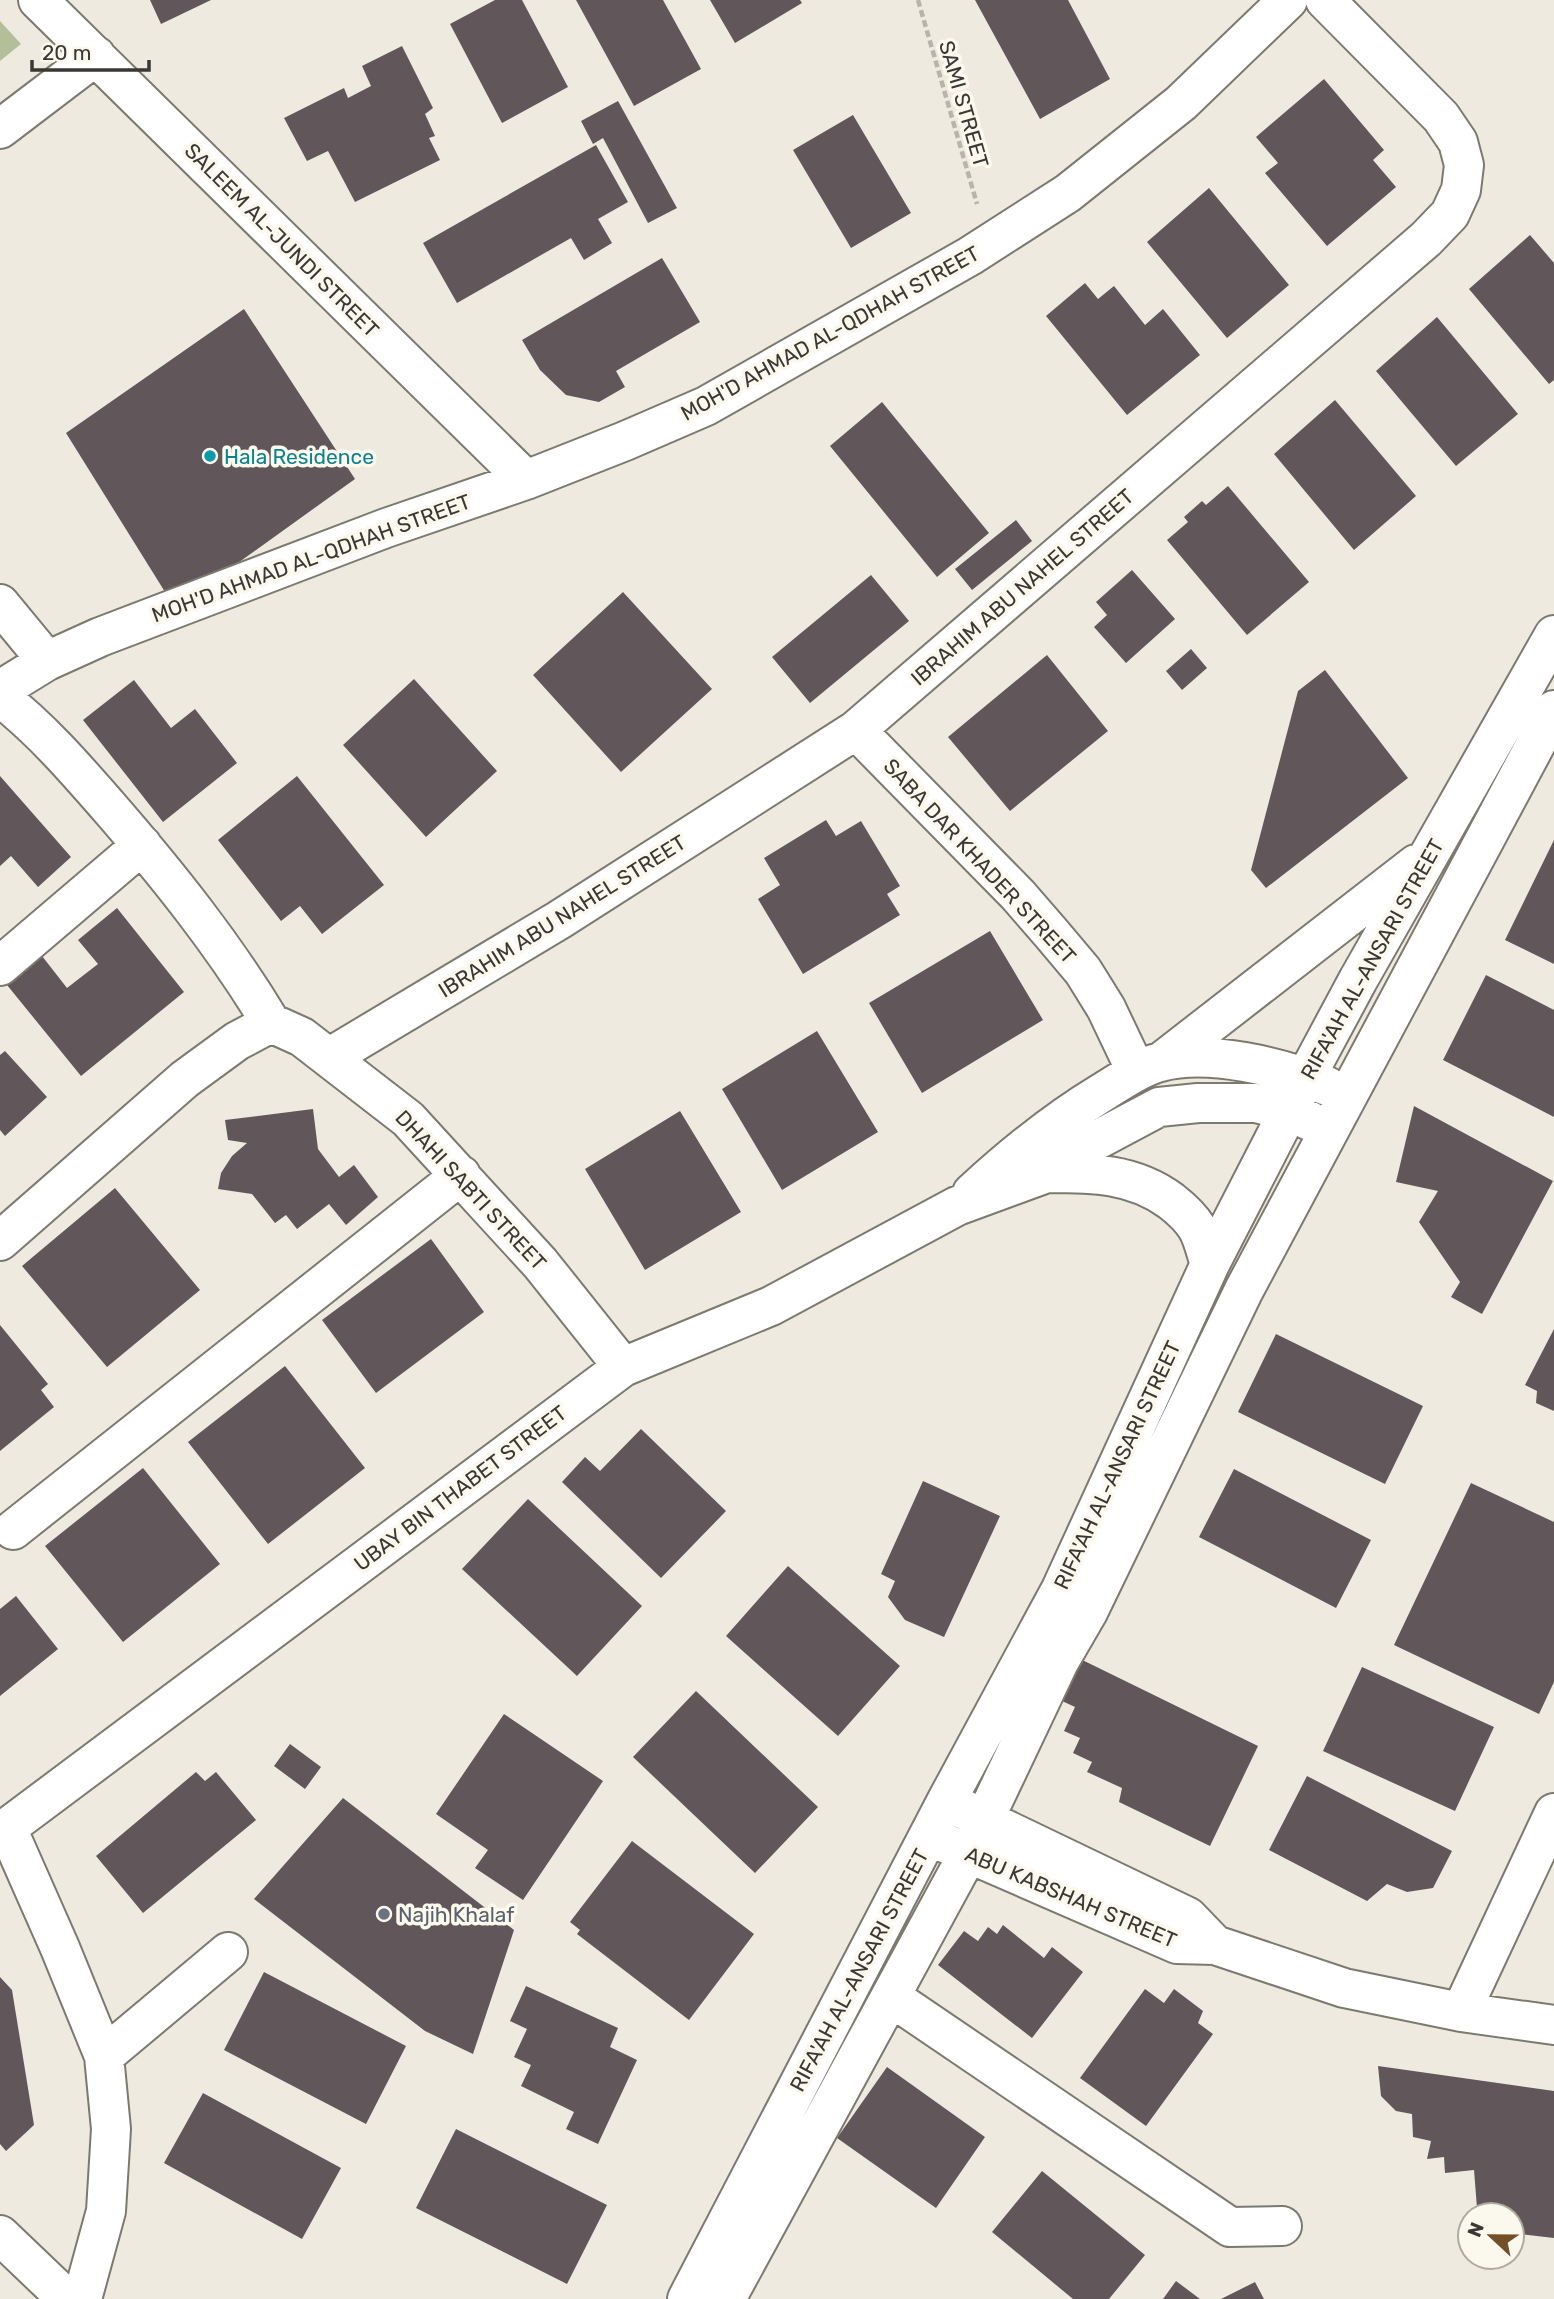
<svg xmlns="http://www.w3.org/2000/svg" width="1554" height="2299" viewBox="0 0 1554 2299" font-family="Rubik,sans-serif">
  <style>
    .green { fill: #b4bf99 }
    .building { fill: #61575b }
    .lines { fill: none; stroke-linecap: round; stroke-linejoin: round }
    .minor-casing { stroke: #7c796f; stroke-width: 42 }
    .path { stroke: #b7b4ab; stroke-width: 4.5; stroke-dasharray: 7 3.5; stroke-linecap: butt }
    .minor { stroke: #fff; stroke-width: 38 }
    .culture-dot { fill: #0f9aa8; stroke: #fbf8ed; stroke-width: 2.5 }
    .worship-dot { fill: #6b7280; stroke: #fbf8ed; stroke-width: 2.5 }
    .labels { text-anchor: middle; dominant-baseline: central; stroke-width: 7; stroke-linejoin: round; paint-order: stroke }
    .street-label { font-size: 21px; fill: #3a3834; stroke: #fbf8ed }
    .culture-label { font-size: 21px; fill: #0d838f; stroke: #fbf8ed; text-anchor: start }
    .worship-label { font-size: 21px; fill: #5b616d; stroke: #fbf8ed; text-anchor: start }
  </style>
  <rect width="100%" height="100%" fill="#eeeadf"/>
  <path class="green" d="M0 21 21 44 0 61Z"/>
  <path class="building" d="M150 0H211L161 24Z
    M495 0H522L568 87 502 123 450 24Z
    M576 0H663L701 69 634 106Z
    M710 0H800L802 3 735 43Z
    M975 0H1068L1110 79 1040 119Z
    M402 46 433 108 425 114 435 136 429 138 440 160 355 202 328 151 307 161 284 118 344 88 348 98 371 86 362 66Z
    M1324 79 1384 150 1373 160 1396 187 1327 246 1265 173 1278 163 1256 137Z
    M618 101 677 208 648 223 603 138 593 144 581 121Z
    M853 115 911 213 851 248 793 150Z
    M596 145 628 202 598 219 612 243 584 260 571 238 457 303 423 243Z
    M1209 188 1289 285 1227 338 1147 242Z
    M1530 235 1554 263V380L1549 384 1469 289Z
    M662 258 700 322 616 371 625 387 599 402 566 395 540 370 522 340Z
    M1085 283 1098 299 1114 286 1145 325 1163 309 1200 355 1127 415 1046 316Z
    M244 309 355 479 175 608 66 433Z
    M1437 317 1518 414 1456 466 1376 371Z
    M1335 400 1416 496 1354 550 1274 454Z
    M882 402 989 533 937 577 830 446Z
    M1228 486 1309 582 1247 635 1167 540 1188 522 1184 517 1202 501 1206 505Z
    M1016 520 1032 541 972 590 955 569Z
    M1132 570 1175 619 1126 663 1094 627 1107 615 1096 602Z
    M871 575 909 621 810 703 772 657Z
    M623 592 712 689 621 772 533 675Z
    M1191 649 1207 668 1182 690 1166 671Z
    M1047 655 1108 731 1010 811 948 737Z
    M1325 670 1408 778 1266 888 1251 870 1298 691Z
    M414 679 497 771 426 837 343 745Z
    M134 680 171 728 195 709 237 763 163 822 83 720Z
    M0 776 71 857 38 887 11 856 0 866Z
    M297 776 384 885 322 934 300 906 281 921 218 840Z
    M826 820 836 836 861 821 900 886 887 894 900 915 803 974 758 899 780 885 764 858Z
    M1554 840V964L1505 940Z
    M117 908 184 992 81 1076 7 985 42 956 67 988 98 964 78 940Z
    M990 931 1043 1020 922 1093 869 1003Z
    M1486 975 1554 1010V1117L1443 1060Z
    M817 1031 878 1132 782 1190 722 1089Z
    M5 1051 47 1097 5 1136 0 1130V1055Z
    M1414 1106 1553 1181 1482 1314 1451 1297 1460 1282 1419 1222 1438 1191 1396 1182Z
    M313 1109 318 1149 339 1177 354 1165 378 1197 346 1225 329 1204 297 1229 286 1215 275 1223 252 1194 218 1189 221 1173 232 1156 247 1143 228 1140 225 1120Z
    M680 1111 741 1212 645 1270 585 1169Z
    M115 1188 200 1290 107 1367 22 1266Z
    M431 1239 484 1312 376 1393 322 1320Z
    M0 1325 48 1384 41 1390 54 1407 0 1451Z
    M1554 1329V1411L1536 1403 1537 1391 1525 1385Z
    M1276 1334 1423 1406 1385 1484 1238 1412Z
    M285 1366 365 1468 268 1544 188 1442Z
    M641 1429 726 1511 661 1578 562 1482 585 1457 600 1471Z
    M143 1468 220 1564 123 1642 45 1546Z
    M1234 1469 1371 1540 1336 1608 1199 1537Z
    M923 1481 1000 1516 944 1637 905 1620 888 1597 895 1581 881 1574Z
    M1471 1483 1554 1522V1682L1539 1714 1394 1645Z
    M528 1499 642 1606 577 1676 462 1569Z
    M788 1566 900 1666 838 1736 726 1636Z
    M16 1596 58 1649 0 1696V1609Z
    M1066 1652 1258 1746 1210 1846 1119 1802 1122 1788 1087 1772 1092 1762 1073 1753 1080 1738 1064 1731 1075 1707 1047 1694Z
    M1362 1667 1494 1727 1455 1811 1323 1751Z
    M696 1691 818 1807 755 1873 633 1757Z
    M504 1714 603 1781 523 1900 475 1868 488 1850 436 1814Z
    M290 1744 321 1767 305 1789 274 1766Z
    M196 1772 205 1781 216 1772 256 1820 143 1913 96 1856Z
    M1307 1776 1452 1851 1433 1888 1407 1892 1387 1884 1367 1901 1269 1850Z
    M343 1798 514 1930 473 2054 425 2031 254 1899Z
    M632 1841 754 1934 689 2020 577 1934 580 1930 570 1922Z
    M1003 1925 1044 1958 1052 1947 1083 1972 1032 2038 938 1965 964 1931 978 1941 988 1927 997 1934Z
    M264 1972 406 2046 366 2124 224 2050Z
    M0 1977 12 1990 34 2125 6 2151 0 2144Z
    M526 1986 618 2028 610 2047 637 2060 598 2144 566 2129 574 2112 521 2086 531 2065 514 2057 527 2029 510 2021Z
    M1145 1989 1164 2003 1174 1989 1203 2011 1198 2023 1213 2034 1146 2126 1080 2078Z
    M1378 2066 1554 2091V2238L1512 2233V2215H1499L1477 2208 1474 2170 1445 2173 1444 2157 1427 2159 1431 2141 1413 2137 1412 2114 1396 2111 1381 2096Z
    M887 2067 985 2137 936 2208 837 2138Z
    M203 2093 341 2168 302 2239 164 2163Z
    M456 2129 607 2205 567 2284 416 2208Z
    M1042 2171 1145 2255 1109 2299H1073L992 2232Z
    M1176 2281 1200 2299H1163Z
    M1255 2282 1264 2299H1221Z"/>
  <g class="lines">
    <g class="minor-casing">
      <path id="minor" d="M38 0 526 480
        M0 129 96 56
        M0 604 47 661
        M0 690 47 661 100 637 386 528 526 480 625 441 706 406 970 256 1068 193 1181 103 1288 0
        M0 697C41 729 74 767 108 806 168 875 224 945 271 1023
        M856 730 1018 895 1051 933 1083 971 1106 1008 1136 1071
        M0 966 142 845
        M330 1057 559 920 856 730 1426 239 1450 214 1461 190 1464 165 1458 142 1441 117 1325 0
        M1161 1062 1416 864
        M1047 1173C1092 1173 1133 1173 1171 1201 1180 1208 1191 1218 1197 1228 1203 1238 1206 1253 1210 1264
        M972 1193C1013 1155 1055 1121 1103 1092 1121 1081 1139 1068 1160 1062 1208 1049 1282 1067 1327 1086
        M0 1241 185 1079 237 1041 271 1023 302 1037 408 1119 540 1263 623 1367
        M13 1530 461 1175
        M963 1809 1188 1917 1215 1945
        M7 1828 60 1948 104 2056 111 2129 106 2211 82 2299
        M0 1833 623 1367 771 1306 957 1206 1047 1173 1082 1148 1159 1107 1198 1103H1256L1289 1111 1310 1121
        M947 1844 1177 1944 1215 1945 1344 1988 1461 2012 1554 2025
        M891 1997 1230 2227 1282 2226
        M1461 2012 1554 1813
        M104 2056 228 1952
        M0 2235 67 2299
        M687 2299 947 1800 1061 1589 1210 1264 1306 1077 1358 980 1554 635
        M726 2299 968 1854 1059 1662 1088 1612 1244 1290 1554 710"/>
    </g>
    <path class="path" d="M918 0 977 204"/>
    <use href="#minor" class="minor"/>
  </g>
  <circle class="culture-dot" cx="210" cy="456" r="7"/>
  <circle class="worship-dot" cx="384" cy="1914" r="7"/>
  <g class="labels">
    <g class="street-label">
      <text transform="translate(964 104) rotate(74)">SAMI STREET</text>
      <text transform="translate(282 240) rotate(45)">SALEEM AL-JUNDI STREET</text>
      <text transform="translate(830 333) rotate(-29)">MOH'D AHMAD AL-QDHAH STREET</text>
      <text transform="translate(311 558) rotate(-20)">MOH'D AHMAD AL-QDHAH STREET</text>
      <text transform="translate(1022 587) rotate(-41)">IBRAHIM ABU NAHEL STREET</text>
      <text transform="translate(980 861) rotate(47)">SABA DAR KHADER STREET</text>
      <text transform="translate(562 916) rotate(-32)">IBRAHIM ABU NAHEL STREET</text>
      <text transform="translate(1372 959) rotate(-61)">RIFA'AH AL-ANSARI STREET</text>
      <text transform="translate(471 1190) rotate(47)">DHAHI SABTI STREET</text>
      <text transform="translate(1117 1465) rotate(-65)">RIFA'AH AL-ANSARI STREET</text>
      <text transform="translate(460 1488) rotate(-37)">UBAY BIN THABET STREET</text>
      <text transform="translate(1071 1897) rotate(23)">ABU KABSHAH STREET</text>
      <text transform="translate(859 1970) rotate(-62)">RIFA'AH AL-ANSARI STREET</text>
    </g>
    <g class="culture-label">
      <text x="224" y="456">Hala Residence</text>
    </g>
    <g class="worship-label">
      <text x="398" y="1914">Najih Khalaf</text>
    </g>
  </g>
  <g transform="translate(1491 2236) rotate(292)"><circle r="33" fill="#fbf8ed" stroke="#aeaba3" stroke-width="2"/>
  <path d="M0-5L12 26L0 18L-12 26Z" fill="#724f28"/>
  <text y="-10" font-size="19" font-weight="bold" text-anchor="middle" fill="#3a3834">N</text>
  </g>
  <path d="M32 60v10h117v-10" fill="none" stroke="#3a3834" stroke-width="3.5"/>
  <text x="42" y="60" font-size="21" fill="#3a3834" stroke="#fbf8ed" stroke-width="5" paint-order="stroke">20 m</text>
</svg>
